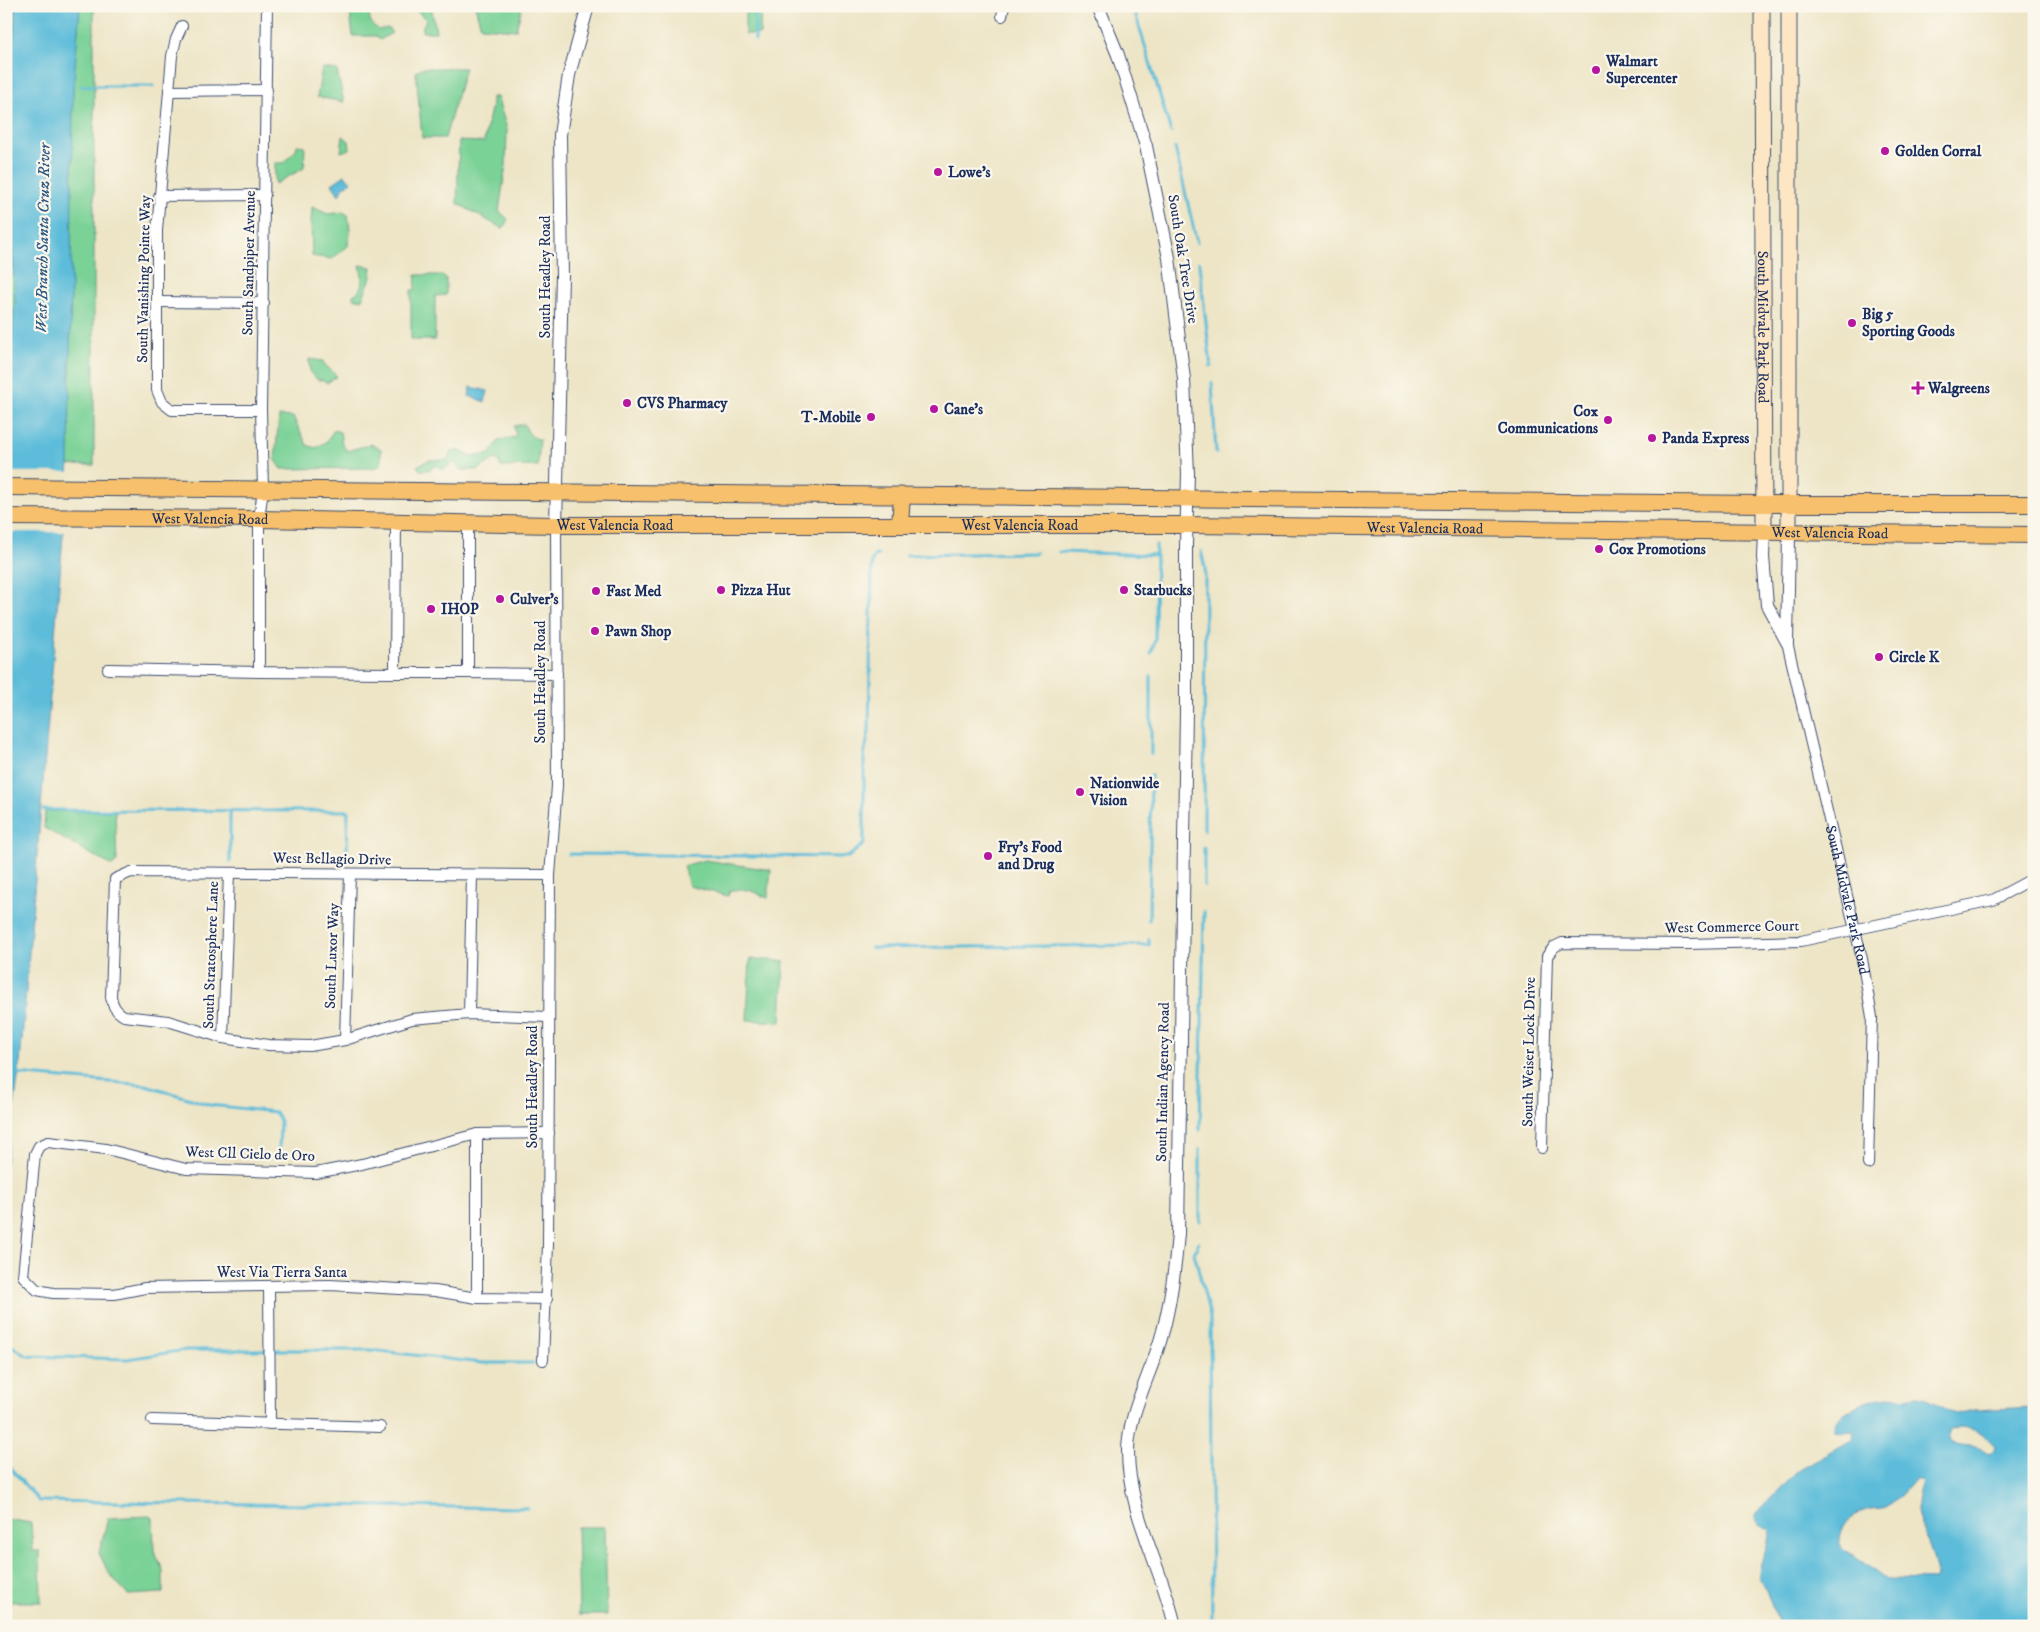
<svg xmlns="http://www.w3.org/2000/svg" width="2040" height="1632" viewBox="0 0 2040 1632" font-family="'IM FELL DW Pica',serif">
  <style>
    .green { fill: #7ad297; stroke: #4a807a }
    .water { fill: #5bbcd9; stroke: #3b769c; fill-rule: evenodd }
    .pier { fill: #ede5c6 }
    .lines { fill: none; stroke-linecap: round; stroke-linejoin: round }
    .stream { stroke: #5bbcd9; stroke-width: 3 }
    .minor-casing { stroke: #3a4a6e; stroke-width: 12 }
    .tertiary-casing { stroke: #3a4a6e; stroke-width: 14 }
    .secondary-casing { stroke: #3a4a6e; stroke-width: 17 }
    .primary-casing { stroke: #3a4a6e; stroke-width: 18 }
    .minor { stroke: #fff; stroke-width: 10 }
    .tertiary { stroke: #fff; stroke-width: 12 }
    .secondary { stroke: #fce6c4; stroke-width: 15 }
    .primary { stroke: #f7c06c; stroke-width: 16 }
    .poi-dot { fill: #b5179e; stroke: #fbf7ec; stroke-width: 2 }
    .labels { text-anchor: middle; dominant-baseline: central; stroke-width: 4.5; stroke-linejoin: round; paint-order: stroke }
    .poi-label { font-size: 15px; font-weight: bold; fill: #1b2f5e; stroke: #fbf7ec; text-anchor: start }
    .street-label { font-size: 15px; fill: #1b2f5e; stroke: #fbf7ec }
    .water-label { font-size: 16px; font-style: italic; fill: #2e5983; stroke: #fbf7ec }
  </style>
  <rect width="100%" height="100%" fill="#fbf7ec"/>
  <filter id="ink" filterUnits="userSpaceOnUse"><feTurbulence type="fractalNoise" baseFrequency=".02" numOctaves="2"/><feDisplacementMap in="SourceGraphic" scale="10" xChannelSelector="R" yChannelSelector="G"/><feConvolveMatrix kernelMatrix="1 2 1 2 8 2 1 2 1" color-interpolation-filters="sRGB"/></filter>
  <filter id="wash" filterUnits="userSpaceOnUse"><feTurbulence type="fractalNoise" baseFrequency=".0096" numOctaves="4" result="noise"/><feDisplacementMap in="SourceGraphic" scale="20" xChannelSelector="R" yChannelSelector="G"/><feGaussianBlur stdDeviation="1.12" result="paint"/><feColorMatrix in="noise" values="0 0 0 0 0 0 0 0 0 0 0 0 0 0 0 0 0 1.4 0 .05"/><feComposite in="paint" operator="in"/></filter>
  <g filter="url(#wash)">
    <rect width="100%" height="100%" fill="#ede5c6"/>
    <path class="green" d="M6 6H94V465L6 466Z
      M349 6H364L370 9C368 19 370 24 379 30L388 28 392 33 380 40 375 36H353Z
      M413 6H431L436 32H422L423 26 426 20Z
      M475 6H522L516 30 481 27Z
      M745 6H761L760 34H745Z
      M322 68 337 70 344 102 317 97Z
      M421 68H465L445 138H422L416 72Z
      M492 97H497L507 129 506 165 499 211 508 219 503 229 457 203 459 141 484 142 492 104Z
      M343 136 349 141 350 149 341 152Z
      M297 145 305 146 304 168 275 184V163H283L296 150Z
      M312 207 328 214 343 212 348 215 350 230 348 246 332 259 312 256 311 223Z
      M360 265 372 267 371 277 362 300 353 298V295C365 289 362 276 360 265Z
      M416 275H439L446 278V295L435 296V340H411V290H415Z
      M309 359 323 361 324 364 337 376 327 383 323 380H318L310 373Z
      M279 416 293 417 307 445 316 448 326 442 334 430 340 432 342 444 347 451 371 444 381 449V465L372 468 282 469 275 459Z
      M524 424C528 432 530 438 540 439L538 466 501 467 498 460 494 459 478 470H461L453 462 443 470 436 465 429 470H420L417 466 429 460H448L450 453 459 450 471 457 490 454 499 440 516 437 514 426Z
      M45 811H115L117 862 112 866 44 828Z
      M705 860 771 870 768 898 749 890H730L728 896 689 886 683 866Z
      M750 959 784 961 781 1022 747 1020Z
      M149 1516 153 1518 154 1551 163 1570V1593L128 1595 108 1572 99 1553 108 1518Z
      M6 1519 31 1523 33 1551H40L41 1602H6Z
      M577 1527H605L607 1615H579Z"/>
    <path class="water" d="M16 6H80L73 91 69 463 20 1064 6 1165V397L15 302 7 126Z
      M345 175 351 182 343 188 339 195 332 184Z
      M471 387 488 391 485 402 469 396Z
      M1888 1396 1906 1398 1918 1396 1924 1397 1935 1402 1950 1412 1956 1414 1974 1410 2034 1407V1626H1780L1767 1590 1759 1580C1757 1564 1770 1550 1769 1530L1759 1524 1755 1519 1757 1513 1796 1472 1850 1442 1854 1436 1853 1431 1841 1432 1835 1430 1834 1424C1845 1407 1870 1400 1888 1396ZM1959 1427C1975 1428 1984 1434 1995 1446L1994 1451 1989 1454C1985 1453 1982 1449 1979 1448 1969 1444 1942 1448 1950 1430ZM1915 1479 1922 1481C1919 1493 1915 1503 1918 1516 1922 1536 1940 1558 1934 1580L1885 1579 1855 1557 1844 1552 1840 1548C1838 1527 1850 1512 1871 1509 1876 1508 1882 1509 1887 1507 1897 1501 1907 1487 1915 1479Z"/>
    <path class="pier" d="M6 472H70L66 532H6Z"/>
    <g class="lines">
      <path class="stream" d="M1133 6 1171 132
        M755 40V6
        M81 86H153
        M1175 148 1197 243
        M1199 262 1211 366
        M1212 383 1216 453
        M1201 551 1205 568 1204 831
        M1059 552 1155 555
        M906 555 1036 553
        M1151 653 1155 640 1156 545
        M1151 754V676
        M43 810 348 811 347 852
        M230 811V861
        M1204 848V885
        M569 854 848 857 864 844V756L869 731 872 561 875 555H878
        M1149 920 1151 775
        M871 948 1149 945V939
        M15 1074 146 1085 210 1105 275 1112 280 1121 279 1156
        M1200 1130 1204 912
        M1200 1221V1149
        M1199 1242 1194 1253 1210 1316 1212 1626
        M6 1342 27 1356 127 1359 186 1350H371L482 1363H533
        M6 1463 39 1501 527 1508"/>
    </g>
  </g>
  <g filter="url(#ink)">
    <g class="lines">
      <g class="minor-casing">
        <g id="minor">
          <path d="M267 6 261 410 263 489 259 519V672L395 673"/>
          <path d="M1002 16 1004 6"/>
          <path d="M182 26 176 39 172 56 157 230V390L162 402 172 410H261"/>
          <path d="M169 91 267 90"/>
          <path d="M159 196 265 195"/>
          <path d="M158 302 264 303"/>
          <path d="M396 522 395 673H468"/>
          <path d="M468 523V673L557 674"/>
          <path id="s1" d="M1787 642 1862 959 1872 1017 1868 1164"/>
          <path d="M108 669 259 672"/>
          <path d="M469 1014 472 875"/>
          <path d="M548 1017 469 1014 412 1019 345 1040 310 1046 268 1045 223 1038 168 1021 124 1016C116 1011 113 1007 111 997L115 879 131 872 550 875"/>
          <path d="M223 1038 229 873"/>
          <path d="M345 1040 350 874"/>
          <path d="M477 1134V1298"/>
          <path d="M1542 1148 1547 956 1554 947 1562 943 1690 944 1801 941 1993 900 2034 878"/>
          <path d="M269 1286 270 1424"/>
          <path d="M547 1299 477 1298 435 1291 330 1285 145 1288 114 1294 53 1293 37 1290 23 1276 35 1154 39 1146 48 1142 106 1149 186 1169 316 1173 362 1164 477 1134 549 1133"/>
          <path d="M543 1360 548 1245 550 875 557 786 556 525"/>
          <path d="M152 1420 380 1427"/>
        </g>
      </g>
      <g class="tertiary-casing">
        <path id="tertiary" d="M1098 6 1118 55 1146 146 1169 258 1184 379 1188 474 1186 544V711L1178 1234C1175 1269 1171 1304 1161 1338 1151 1374 1128 1414 1128 1451 1128 1513 1162 1567 1175 1626
          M556 525 562 276 560 135 569 75 588 6
          M1764 533 1763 557 1767 605 1787 642
          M1787 642 1789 533"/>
      </g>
      <g class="secondary-casing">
        <g id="secondary">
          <path id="s2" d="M1762 6 1764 533"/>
          <path d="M1789 6V533"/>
        </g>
      </g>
      <g class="primary-casing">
        <g id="primary">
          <path d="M6 487 1764 504H2034"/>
          <path id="s3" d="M6 517 259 519 556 525H1186L2034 535"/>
          <path d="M900 525 902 496"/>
        </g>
      </g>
      <use href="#minor" class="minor"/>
      <use href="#tertiary" class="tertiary"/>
      <use href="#secondary" class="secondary"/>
      <use href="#primary" class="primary"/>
    </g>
  </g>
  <g class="poi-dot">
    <circle cx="1596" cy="70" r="5"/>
    <circle cx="1885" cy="151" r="5"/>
    <circle cx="938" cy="172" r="5"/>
    <circle cx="1852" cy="323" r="5"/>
    <path d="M1915.5 380.5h5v5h5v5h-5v5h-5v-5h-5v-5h5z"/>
    <circle cx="627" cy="403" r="5"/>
    <circle cx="934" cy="409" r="5"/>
    <circle cx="871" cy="417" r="5"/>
    <circle cx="1608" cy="420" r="5"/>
    <circle cx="1652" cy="438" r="5"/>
    <circle cx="1599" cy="549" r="5"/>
    <circle cx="721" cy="590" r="5"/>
    <circle cx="1124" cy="590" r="5"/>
    <circle cx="596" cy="591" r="5"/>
    <circle cx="500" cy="599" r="5"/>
    <circle cx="431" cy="609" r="5"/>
    <circle cx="595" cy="631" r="5"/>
    <circle cx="1879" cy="657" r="5"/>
    <circle cx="1080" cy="792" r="5"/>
    <circle cx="988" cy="856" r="5"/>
  </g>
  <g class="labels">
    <g class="poi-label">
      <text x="1606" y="61">Walmart<tspan x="1606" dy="17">Supercenter</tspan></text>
      <text x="1895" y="151">Golden Corral</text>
      <text x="948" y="172">Lowe’s</text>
      <text x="1862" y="314">Big 5<tspan x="1862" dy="17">Sporting Goods</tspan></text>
      <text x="1928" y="388">Walgreens</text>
      <text x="637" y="403">CVS Pharmacy</text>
      <text x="944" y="409">Cane's</text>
      <text x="1598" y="411" text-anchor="end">Cox<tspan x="1598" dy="17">Communications</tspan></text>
      <text x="861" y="417" text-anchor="end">T-Mobile</text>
      <text x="1662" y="438">Panda Express</text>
      <text x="1609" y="549">Cox Promotions</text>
      <text x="731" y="590">Pizza Hut</text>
      <text x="1134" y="590">Starbucks</text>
      <text x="606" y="591">Fast Med</text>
      <text x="510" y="599">Culver's</text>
      <text x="441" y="609">IHOP</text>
      <text x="605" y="631">Pawn Shop</text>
      <text x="1889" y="657">Circle K</text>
      <text x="1090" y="783">Nationwide<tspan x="1090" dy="17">Vision</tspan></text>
      <text x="998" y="847">Fry's Food<tspan x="998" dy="17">and Drug</tspan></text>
    </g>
    <g class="street-label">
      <text transform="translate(1183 259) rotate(81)">South Oak Tree Drive</text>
      <text transform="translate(249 263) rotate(-89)">South Sandpiper Avenue</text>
      <text transform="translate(545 277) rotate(-90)">South Headley Road</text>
      <text transform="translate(144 279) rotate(-89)">South Vanishing Pointe Way</text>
      <text stroke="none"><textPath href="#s2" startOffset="321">South Midvale Park Road</textPath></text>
      <text stroke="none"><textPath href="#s3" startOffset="204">West Valencia Road</textPath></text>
      <text stroke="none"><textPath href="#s3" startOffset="609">West Valencia Road</textPath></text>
      <text stroke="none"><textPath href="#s3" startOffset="1014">West Valencia Road</textPath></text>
      <text stroke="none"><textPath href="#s3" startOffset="1419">West Valencia Road</textPath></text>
      <text stroke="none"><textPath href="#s3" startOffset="1824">West Valencia Road</textPath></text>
      <text transform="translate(540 682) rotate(-90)">South Headley Road</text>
      <text transform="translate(332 859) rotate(1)">West Bellagio Drive</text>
      <text stroke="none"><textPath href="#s1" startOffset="265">South Midvale Park Road</textPath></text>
      <text transform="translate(1732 927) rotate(-1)">West Commerce Court</text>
      <text transform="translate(211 955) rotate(-88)">South Stratosphere Lane</text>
      <text transform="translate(332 956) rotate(-88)">South Luxor Way</text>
      <text transform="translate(1529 1052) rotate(-89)">South Weiser Lock Drive</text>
      <text transform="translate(1163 1082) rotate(-89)">South Indian Agency Road</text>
      <text transform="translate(532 1087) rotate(-90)">South Headley Road</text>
      <text transform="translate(250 1154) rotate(2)">West Cll Cielo de Oro</text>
      <text x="282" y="1272">West Via Tierra Santa</text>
    </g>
    <g class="water-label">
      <text transform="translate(43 238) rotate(-89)">West Branch Santa Cruz River</text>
    </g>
  </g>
  <rect width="2040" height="1632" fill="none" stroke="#fbf7ec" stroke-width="25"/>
</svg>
